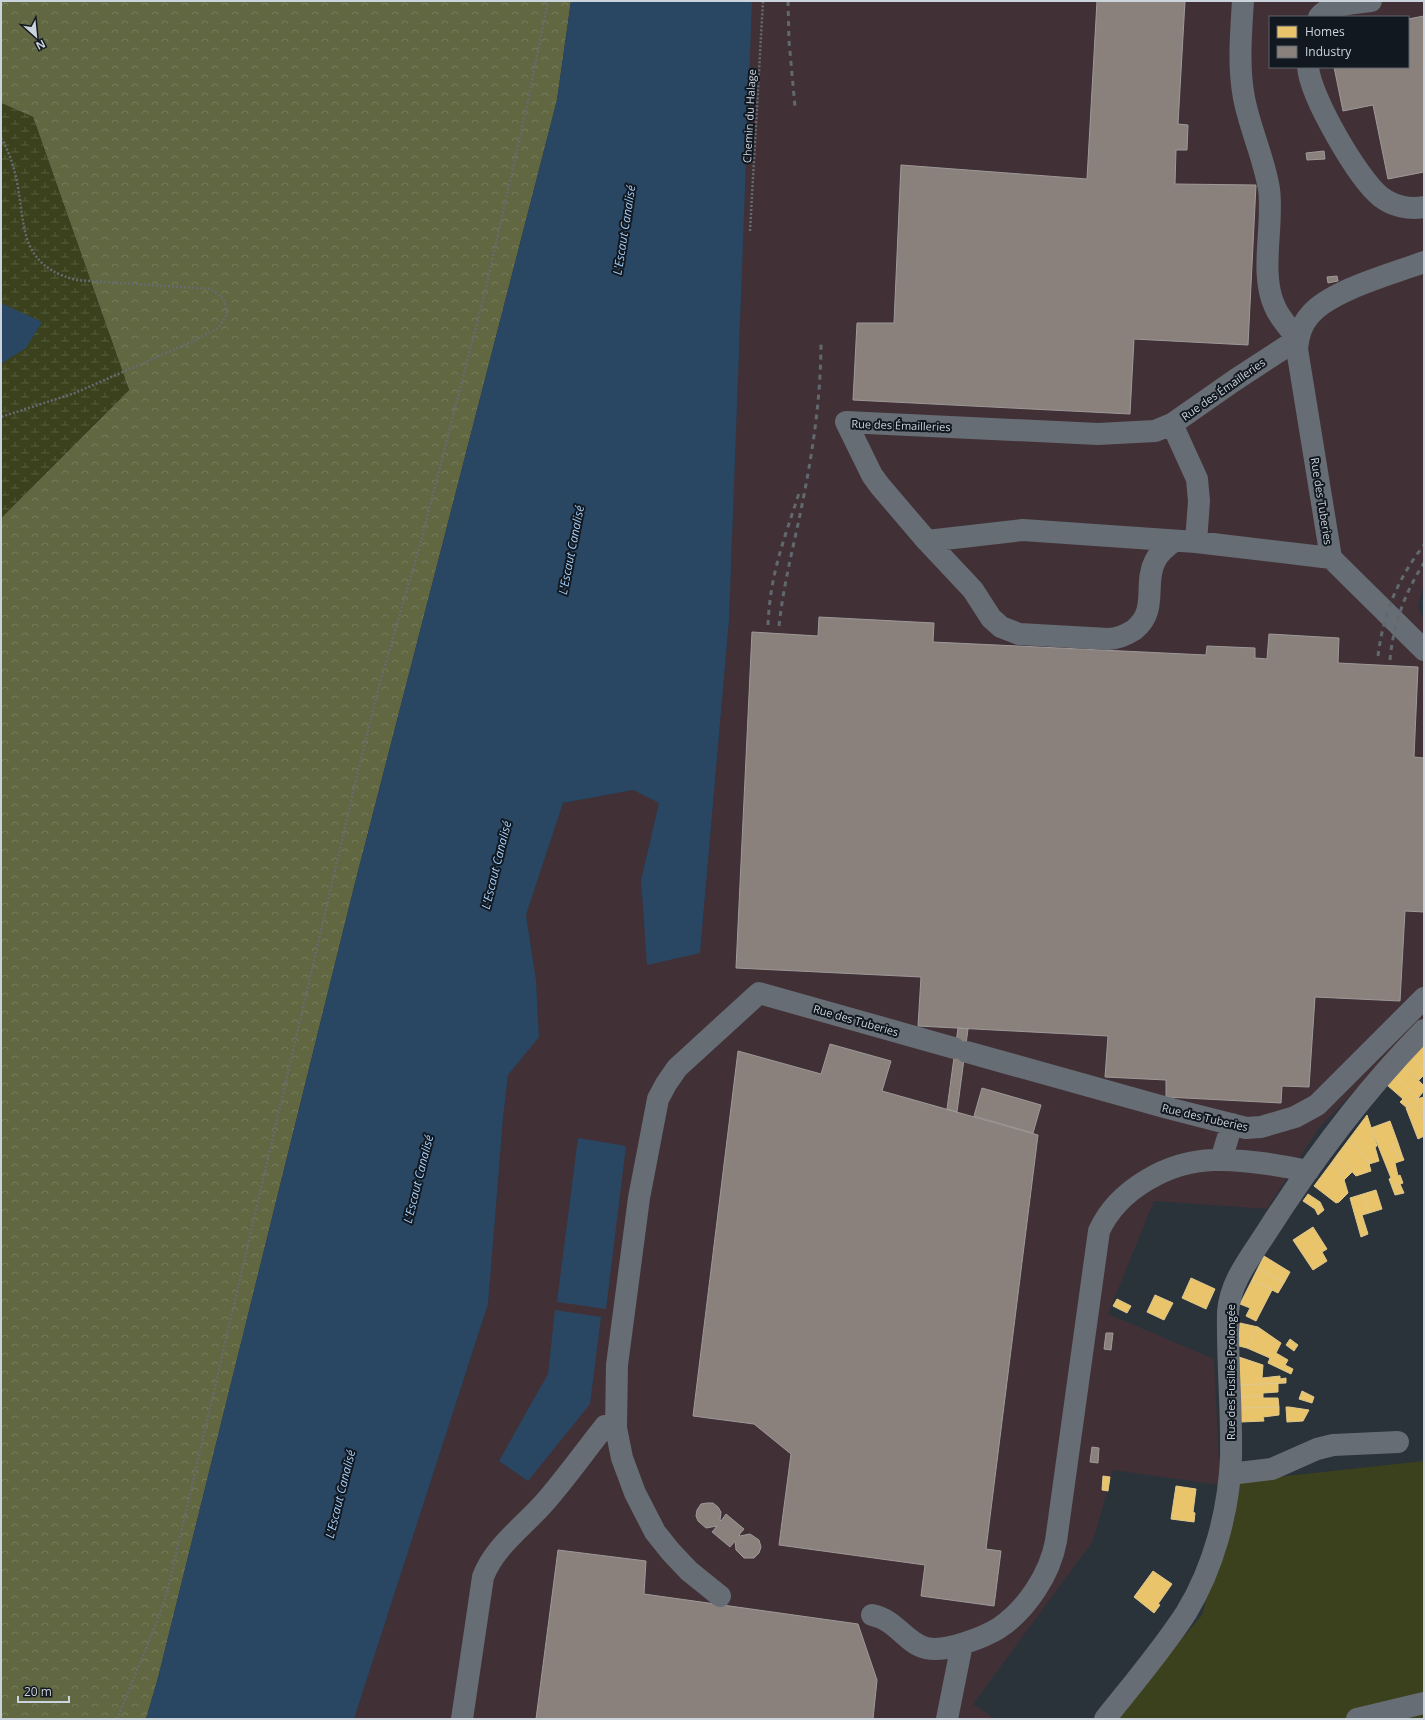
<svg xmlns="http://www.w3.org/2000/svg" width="1425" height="1720" viewBox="0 0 1425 1720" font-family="'Open Sans',sans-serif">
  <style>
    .industrial { fill: #413136; fill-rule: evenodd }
    .green { fill: #3a411c }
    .forest { fill: url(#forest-crowns) }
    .wetland { fill: url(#wetland-marsh) }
    .water { fill: #294663 }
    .homes { fill: #e9c46a; stroke: #e0c88c }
    .industry { fill: #8a817c; stroke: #9e9a99 }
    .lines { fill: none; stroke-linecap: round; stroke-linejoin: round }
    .path { stroke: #666b70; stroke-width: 2.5; stroke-dasharray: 2 2; stroke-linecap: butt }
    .minor { stroke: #676d74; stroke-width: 22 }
    .rail { stroke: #61686e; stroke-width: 3; stroke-dasharray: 5 5; stroke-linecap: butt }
    .labels { text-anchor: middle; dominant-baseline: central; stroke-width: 4; stroke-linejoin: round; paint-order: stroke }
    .street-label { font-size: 11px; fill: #cbd3dd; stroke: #12181f }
    .water-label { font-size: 12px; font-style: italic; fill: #a2ccf8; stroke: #12181f }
  </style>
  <defs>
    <pattern id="forest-crowns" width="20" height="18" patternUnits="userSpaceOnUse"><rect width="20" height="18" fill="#606741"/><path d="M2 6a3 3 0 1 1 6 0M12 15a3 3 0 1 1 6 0" fill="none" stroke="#757c5c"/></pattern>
    <pattern id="wetland-marsh" width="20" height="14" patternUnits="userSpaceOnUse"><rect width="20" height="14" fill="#3a411c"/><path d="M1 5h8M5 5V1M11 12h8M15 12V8" fill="none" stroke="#555c3d"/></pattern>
  </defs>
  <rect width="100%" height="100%" fill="#2a323a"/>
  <path class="industrial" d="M752 1H1424V583L1418 608 1424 618V1018L1319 1128 1267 1209 1154 1201 1108 1314 1214 1359 1220 1485 1113 1470 1093 1541 973 1704 995 1719H354L488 1304 503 1119 508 1075 539 1036 536 980 526 915 563 803 633 790 659 803 641 880 700 953 729 620ZM1270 17H1408V67H1270Z"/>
  <path class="green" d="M1424 1461V1719H1114L1202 1615 1239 1481Z"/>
  <path class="forest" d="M1 1H571L557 100 354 887 158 1678 146 1719H1V518L129 390 33 117 1 103Z"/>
  <path class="wetland" d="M1 103 33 117 129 390 1 518Z"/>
  <path class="water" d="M571 1H752L729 620 700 953 647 965 641 880 659 803 633 790 563 803 526 915 536 980 539 1037 508 1075 503 1119 488 1304 354 1719H146L158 1678 354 887 557 100Z
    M1 303 42 322 26 348 1 364Z
    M578 1138 626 1146 606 1309 557 1302Z
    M555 1310 601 1317 590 1404 528 1481 499 1461 548 1374Z"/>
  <path class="homes" d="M1424 1045V1068L1412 1057Z
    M1412 1057 1424 1068V1075L1419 1080 1405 1066Z
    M1405 1066 1423 1085 1424 1091 1418 1098 1396 1076Z
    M1396 1076 1419 1099H1416L1424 1122V1136L1418 1139 1406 1108 1411 1106 1387 1085Z
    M1424 1097V1117H1423L1416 1099Z
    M1403 1099 1411 1106 1407 1108 1400 1102Z
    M1367 1115 1377 1146 1375 1147 1379 1161 1369 1164 1368 1160 1349 1139Z
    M1390 1121 1398 1143 1393 1145 1397 1156 1402 1155 1404 1160 1395 1163 1398 1176 1400 1175 1403 1183 1392 1187 1389 1179 1391 1178 1371 1128Z
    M1349 1139 1368 1160 1371 1171 1356 1176 1337 1155Z
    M1398 1143 1402 1155 1397 1156 1393 1145Z
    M1337 1155 1352 1172 1344 1180 1342 1173 1332 1162Z
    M1332 1162 1342 1173 1348 1193 1339 1202 1336 1203 1314 1186Z
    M1400 1184 1404 1193 1395 1195 1392 1187Z
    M1376 1190 1382 1209 1369 1213 1363 1194Z
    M1308 1194 1320 1202 1315 1209 1303 1201Z
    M1363 1194 1369 1213 1362 1215 1368 1234 1361 1237 1350 1198Z
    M1320 1202 1324 1210 1318 1215 1315 1209Z
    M1313 1227 1327 1249 1322 1252 1327 1261 1313 1270 1293 1240Z
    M1264 1256 1290 1272 1284 1283 1258 1268Z
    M1258 1268 1284 1283 1278 1293 1252 1280Z
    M1191 1278 1215 1289 1206 1309 1182 1298Z
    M1252 1280 1272 1290 1256 1321 1246 1316 1250 1308 1240 1304Z
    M1155 1295 1173 1303 1164 1320 1147 1312Z
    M1117 1299 1131 1306 1127 1313 1113 1306Z
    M1240 1323 1258 1327 1247 1348 1239 1346Z
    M1258 1327 1281 1343 1276 1353 1288 1360 1285 1365 1293 1369 1291 1374 1268 1363 1270 1358 1247 1348Z
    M1290 1339 1298 1345 1294 1351 1286 1345Z
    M1239 1357 1263 1365 1262 1378 1280 1376V1379L1286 1378V1383L1240 1385Z
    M1278 1383V1392L1263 1393V1396L1240 1397V1385Z
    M1302 1391 1314 1397 1312 1403 1299 1399Z
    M1263 1396V1398H1278L1279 1407 1240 1408V1397Z
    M1279 1407V1415L1263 1417 1264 1421 1241 1422 1240 1408Z
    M1286 1407H1289L1309 1410 1303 1421 1287 1422Z
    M1103 1476 1110 1477 1108 1491 1102 1490Z
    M1176 1486 1196 1489 1193 1512 1195 1513 1194 1522 1171 1519Z
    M1153 1571 1172 1584 1158 1604 1160 1605 1154 1613 1134 1597Z"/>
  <path class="industry" d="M1097 1H1185L1178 124 1188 125 1187 150H1176L1175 184 1256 185 1248 345 1134 339 1130 414 853 400 857 323H894L901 165 1087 179Z
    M1424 16V172L1388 179 1373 105 1343 111 1334 67H1408V19Z
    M1324 151 1325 159 1307 160 1306 153Z
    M1337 276 1338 281 1328 283 1327 277Z
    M819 617 934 623 933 642 1206 655 1207 646 1255 648V658L1267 659 1269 634 1339 638 1338 663 1418 667 1414 757 1424 758V912L1405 911 1400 1001 1315 997 1309 1087 1282 1086 1281 1103 1166 1097V1080L1105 1077 1108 1036 918 1026 921 977 736 968 752 632 818 636Z
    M958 1028 968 1029 957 1112 947 1109Z
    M830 1044 891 1061 882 1091 1038 1135 986 1549 1001 1551 994 1606 921 1596 925 1565 779 1545 791 1454 754 1424 693 1416 738 1051 821 1074Z
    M982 1088 1041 1105 1033 1133 974 1116Z
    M1106 1333H1113L1111 1350 1104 1349Z
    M1092 1447 1099 1448 1098 1463 1090 1462Z
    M707 1503H713L718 1507 721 1512 720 1520 721 1521 726 1514 744 1529 739 1535 740 1536 750 1534 759 1540 761 1547 759 1553 754 1558H744L736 1550 735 1541 730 1547 712 1532 717 1526 706 1528 698 1521 696 1516 697 1510 701 1504Z
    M558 1550 646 1561 644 1594 858 1624 877 1680 873 1719H536Z"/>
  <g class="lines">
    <path class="path" d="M1 138C37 199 0 260 76 280L211 289 224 299 227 314 218 328 191 342 75 393 1 417
      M750 231 763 1
      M117 1719 158 1619 167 1593 352 797 378 690 421 541 486 288 526 110 548 1"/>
    <path class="minor" d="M1243 1C1241 33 1238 66 1244 98 1250 129 1264 158 1269 189 1274 226 1259 273 1275 307 1280 319 1290 329 1298 339
      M1319 17C1330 3 1355 4 1371 1
      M1308 67C1310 96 1358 179 1381 197 1393 206 1409 210 1424 207
      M1424 262C1392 274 1331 290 1310 315 1301 325 1298 337 1297 349L1331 558 1424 650
      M1298 339 1235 380 1172 424 1155 431 1098 434 846 422 872 475 880 486 927 541 1023 530 1196 542 1331 558
      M1172 424 1197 479 1199 501 1196 542
      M927 541 973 590 991 618 1001 627 1019 634 1108 639C1117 639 1126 635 1134 630 1159 610 1143 584 1155 561 1159 552 1167 546 1174 541
      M967 1052 1164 1107 1246 1128 1261 1127 1295 1117 1317 1105 1424 998
      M1221 1160 1232 1124
      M1230 1474 1272 1469 1317 1449 1333 1445 1398 1442
      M720 1596 689 1571 671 1552 655 1532 635 1493 622 1458 616 1428 617 1365 639 1198 658 1099 666 1084 677 1068 759 993 954 1048
      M872 1615C897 1620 905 1643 926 1648 939 1651 953 1647 965 1643 977 1639 988 1635 999 1628 1027 1609 1050 1574 1056 1541L1099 1231C1118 1189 1169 1161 1214 1160 1245 1159 1278 1165 1308 1171
      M462 1719 483 1577C495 1546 523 1527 545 1502 566 1478 585 1451 605 1426
      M947 1719 962 1644
      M1105 1719C1133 1684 1162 1650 1186 1613 1214 1567 1229 1510 1231 1457 1232 1409 1227 1360 1228 1312 1230 1282 1250 1258 1266 1233 1312 1161 1364 1091 1424 1030
      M1357 1719 1424 1703"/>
    <path class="rail" d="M788 1 789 41 795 107
      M768 625C770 574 784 540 799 493
      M779 626C783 588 792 552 800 515 812 456 821 401 821 340
      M1378 656C1383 614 1398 578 1424 545
      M1390 660C1393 625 1405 592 1424 563"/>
  </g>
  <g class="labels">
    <g class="street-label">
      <text transform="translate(749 116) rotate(-87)">Chemin du Halage</text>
      <text transform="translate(1223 389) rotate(-35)">Rue des Émailleries</text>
      <text transform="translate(901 425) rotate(2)">Rue des Émailleries</text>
      <text transform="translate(1322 501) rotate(81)">Rue des Tuberies</text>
      <text transform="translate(856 1020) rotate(16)">Rue des Tuberies</text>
      <text transform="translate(1205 1117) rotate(13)">Rue des Tuberies</text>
      <text transform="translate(1230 1372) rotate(-90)">Rue des Fusillés Prolongée</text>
    </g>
    <g class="water-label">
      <text transform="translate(624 230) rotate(-81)">L'Escaut Canalisé</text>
      <text transform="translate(571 550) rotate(-79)">L'Escaut Canalisé</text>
      <text transform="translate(496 865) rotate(-76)">L'Escaut Canalisé</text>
      <text transform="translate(418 1179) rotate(-76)">L'Escaut Canalisé</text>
      <text transform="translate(340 1494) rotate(-76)">L'Escaut Canalisé</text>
    </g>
  </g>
  <rect width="1425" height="1720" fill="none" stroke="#cbd3dd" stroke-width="4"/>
  <rect x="1269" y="16" width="140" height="52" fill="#12181f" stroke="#5c636b"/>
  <rect x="1277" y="26" width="20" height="12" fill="#e9c46a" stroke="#5c636b"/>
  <text x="1305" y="36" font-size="12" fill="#cbd3dd">Homes</text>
  <rect x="1277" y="46" width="20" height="12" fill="#8a817c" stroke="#5c636b"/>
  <text x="1305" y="56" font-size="12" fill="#cbd3dd">Industry</text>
  <g transform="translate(36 36) rotate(153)" stroke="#12181f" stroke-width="3" paint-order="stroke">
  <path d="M0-3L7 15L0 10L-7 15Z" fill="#cbd3dd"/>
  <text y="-6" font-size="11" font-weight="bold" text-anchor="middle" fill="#cbd3dd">N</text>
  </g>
  <path d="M18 1696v6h51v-6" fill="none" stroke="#cbd3dd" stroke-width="2"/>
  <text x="24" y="1696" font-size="12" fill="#cbd3dd" stroke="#12181f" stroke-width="3" paint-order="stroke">20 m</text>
</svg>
